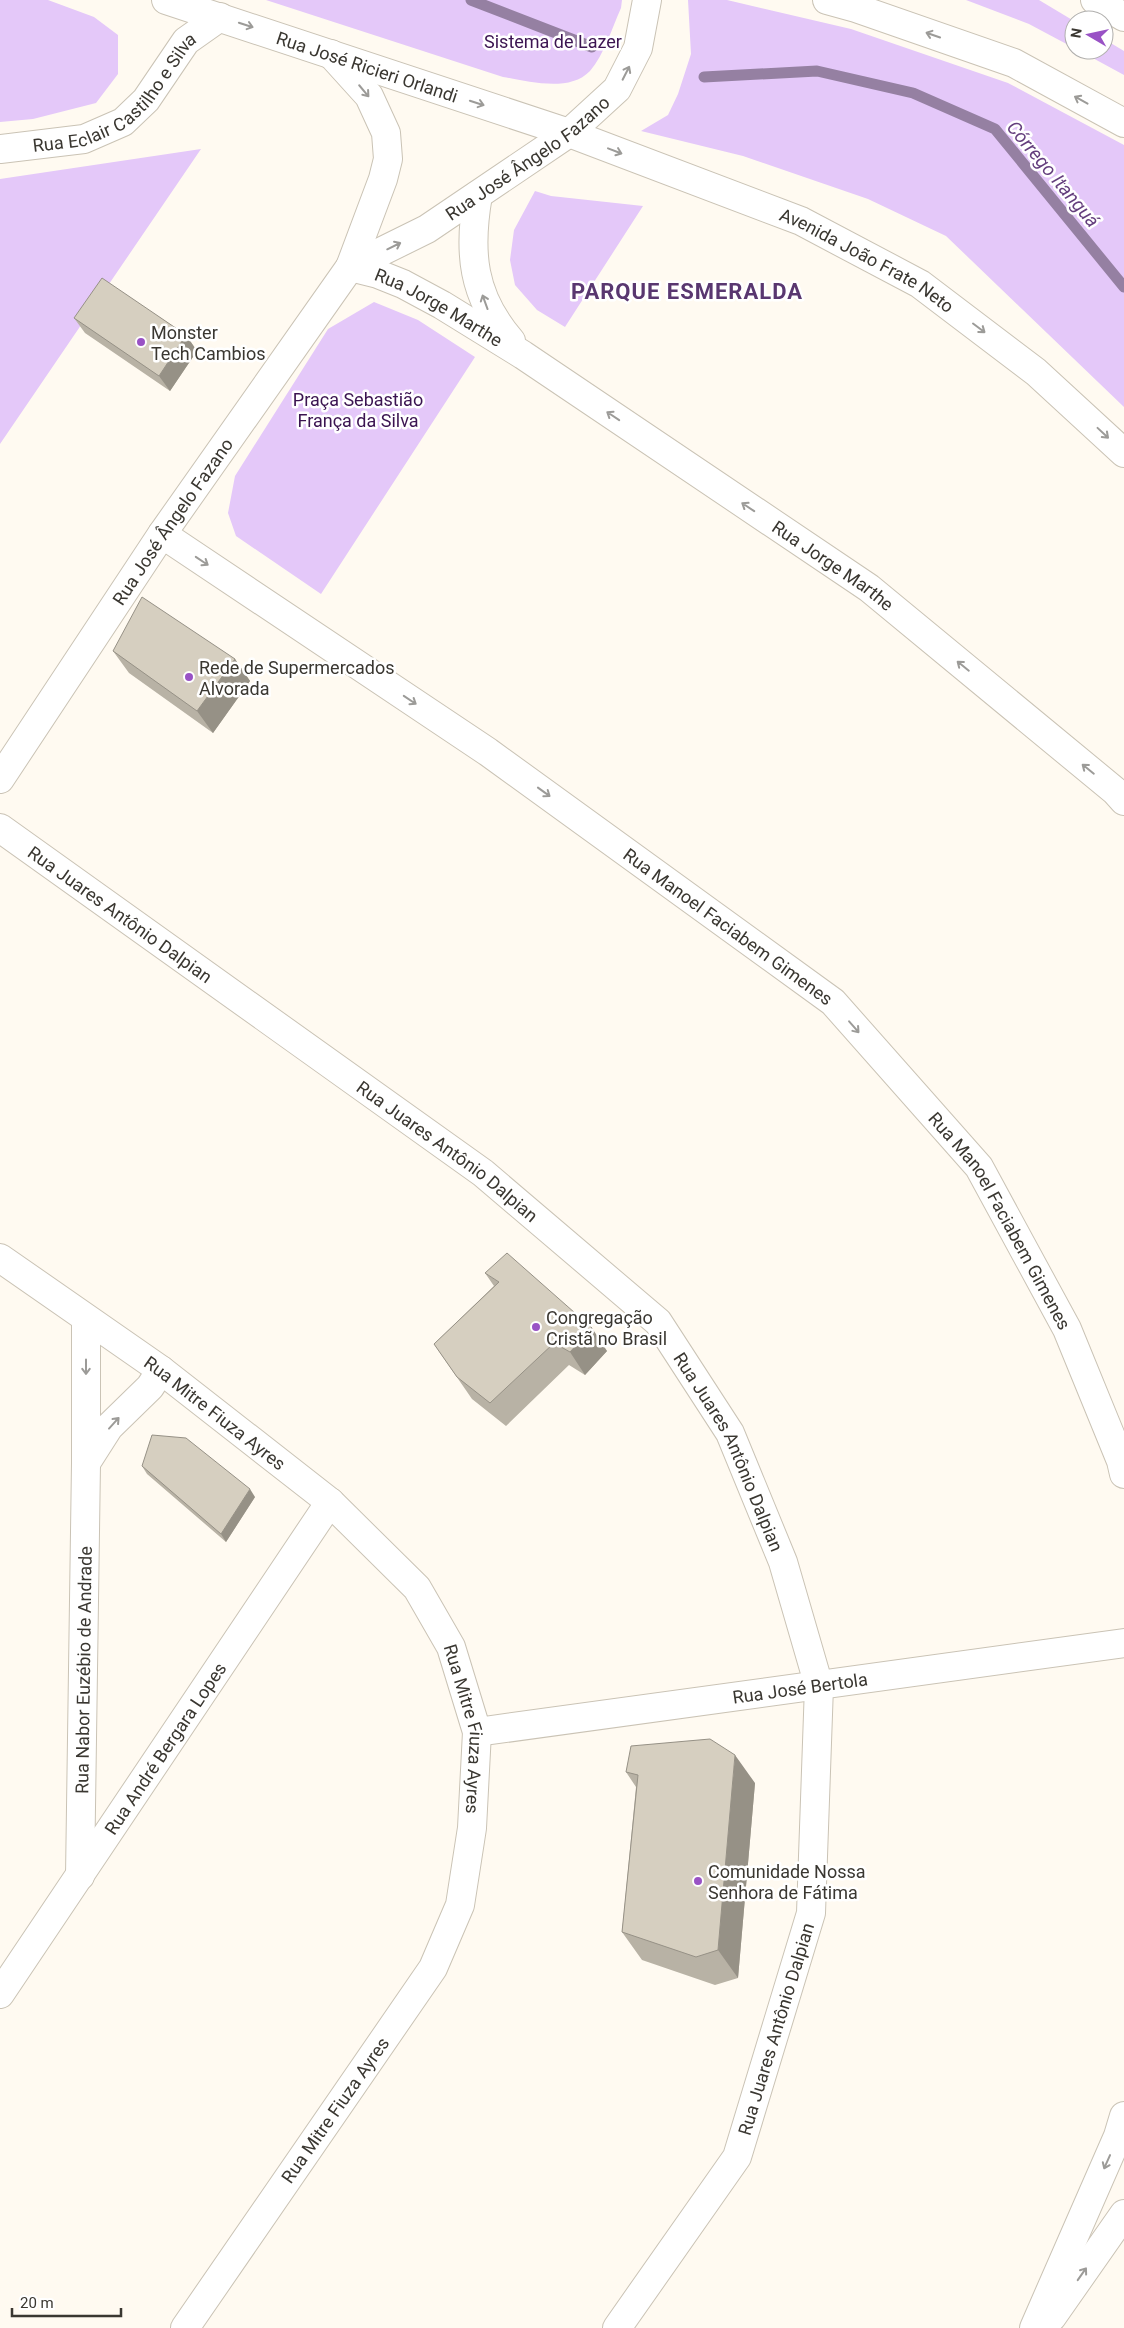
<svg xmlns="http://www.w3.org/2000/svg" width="1124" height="2328" viewBox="0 0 1124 2328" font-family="Roboto,sans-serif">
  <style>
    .green { fill: #e4c8f9 }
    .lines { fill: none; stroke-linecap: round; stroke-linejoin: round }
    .stream { stroke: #9580a2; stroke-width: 11 }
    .minor-casing { stroke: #cac3b5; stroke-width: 30 }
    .major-casing { stroke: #cac3b5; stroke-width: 30 }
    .minor { stroke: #fff; stroke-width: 28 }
    .major { stroke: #fff; stroke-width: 28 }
    .wall { fill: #b8b2a5 }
    .shaded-wall { fill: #969186 }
    .building { fill: #d6cfc0; stroke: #969186 }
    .oneway { stroke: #9c9b98 }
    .poi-dot { fill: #9952c5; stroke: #fff; stroke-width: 2 }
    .labels { text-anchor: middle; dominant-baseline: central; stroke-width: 5; stroke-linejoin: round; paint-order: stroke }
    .park-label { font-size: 18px; fill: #3b1451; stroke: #fff }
    .street-label { font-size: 18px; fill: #3a3731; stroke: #fff }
    .poi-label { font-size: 18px; fill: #3a3731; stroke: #fff; text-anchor: start }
    .water-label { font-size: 19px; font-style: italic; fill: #643e7d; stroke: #fff }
    .district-label { font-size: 22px; font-weight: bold; letter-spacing: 1px; fill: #593770; stroke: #fff }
  </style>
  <rect width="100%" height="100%" fill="#fffaf1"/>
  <path class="green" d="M0 0H48L94 17 118 35V74L96 103 33 119 0 122Z
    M266 0H622L621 8C612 28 604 55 590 71 569 93 528 81 503 77Z
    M688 0H727L851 29 1008 83 1124 145V407L946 236 868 199 743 156 641 131 668 115 678 94 691 54Z
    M966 0H1039L1074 21V48L1029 24Z
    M1104 39 1124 51V75L1078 50H1104Z
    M201 149 0 444V179Z
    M535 191 551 196 643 206 565 327 537 310 515 285 510 260 514 230Z
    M374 302 418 320 475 357 321 594 236 536 228 513 235 476 328 329Z"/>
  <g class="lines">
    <path class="stream" d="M471 0 592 47
      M704 77 817 71 913 93 995 129 1124 287"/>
    <g class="minor-casing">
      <g id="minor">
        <path d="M1095 0 1124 17"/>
        <path id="s1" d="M0 149 84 139 123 122 146 100 186 41 220 17"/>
        <path d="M478 195C468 252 472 296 511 341"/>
        <path id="s2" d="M350 267 378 274 403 284 442 305 523 355 869 588 1115 791 1124 801"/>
        <path id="s3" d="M350 267 427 229 569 133 617 89 638 48 647 0"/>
        <path id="s4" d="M162 534 488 752 833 1002 979 1167 1067 1329 1121 1461 1124 1474"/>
        <path id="s5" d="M0 779 162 534 350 267 383 179 388 159 386 133 369 96 331 54"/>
        <path id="s6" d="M0 828 483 1173 658 1322 730 1433 783 1562 819 1686 811 1913 737 2157 617 2328"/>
        <path id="s7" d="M0 1258 161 1370 330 1502 417 1588 451 1647 477 1732 472 1828 460 1905 433 1968 185 2328"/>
        <path d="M86 1463 109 1427 150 1387 161 1370"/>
        <path id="s8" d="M477 1732 1124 1643"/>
        <path id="s9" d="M80 1876 86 1463V1319"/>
        <path id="s10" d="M0 1994 330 1502"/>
        <path d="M1052 2317 1124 2214"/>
        <path d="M1034 2328 1118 2136 1124 2116"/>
      </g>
    </g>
    <g class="major-casing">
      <g id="major">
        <path id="s11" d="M166 0 569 133 801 221 920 284 1036 372 1124 453"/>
        <path d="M827 0 856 8 1014 63 1124 123"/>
      </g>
    </g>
    <use href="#minor" class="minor"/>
    <use href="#major" class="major"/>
  </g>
  <path class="wall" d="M74 318 186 335 197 351 170 391 85 333Z
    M113 651 235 659 250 681 213 733 129 673Z
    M485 1273 607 1351 585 1375 569 1365 506 1426 472 1399 434 1344 494 1286Z
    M142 1466 255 1497 226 1542 147 1474Z
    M626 1772 755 1783 738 1978 715 1985 642 1960 622 1932 636 1787Z"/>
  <path class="shaded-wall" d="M186 335 197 351 170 391 159 376Z
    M235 659 250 681 213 733 197 711Z
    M592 1328 607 1351 585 1375 570 1352Z
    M250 1489 255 1497 226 1542 221 1534Z
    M735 1755 755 1783 738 1978 718 1950Z"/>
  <path class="building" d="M102 278 186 335 159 376 74 318Z
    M142 597 235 659 197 711 113 651Z
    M507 1253 592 1328 570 1352 554 1343 490 1403 457 1377 434 1344 499 1282 485 1273Z
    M152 1435 186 1438 250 1489 221 1534 142 1466Z
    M710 1739 735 1755 718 1950 696 1957 622 1932 638 1775 626 1772 631 1746Z"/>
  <defs><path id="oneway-shaft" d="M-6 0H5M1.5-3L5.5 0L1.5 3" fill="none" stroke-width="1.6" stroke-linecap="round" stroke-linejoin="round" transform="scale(1.25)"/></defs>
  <g class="oneway">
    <use href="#oneway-shaft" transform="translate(246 25) rotate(18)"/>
    <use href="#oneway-shaft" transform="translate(933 35) rotate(-161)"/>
    <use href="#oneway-shaft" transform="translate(626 73) rotate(-63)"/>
    <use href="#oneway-shaft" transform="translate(364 91) rotate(50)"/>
    <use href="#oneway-shaft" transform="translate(1081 100) rotate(-151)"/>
    <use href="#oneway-shaft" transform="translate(477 103) rotate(18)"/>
    <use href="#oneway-shaft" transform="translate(615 151) rotate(21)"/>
    <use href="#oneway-shaft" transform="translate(394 246) rotate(-26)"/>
    <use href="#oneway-shaft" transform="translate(485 302) rotate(-110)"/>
    <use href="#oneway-shaft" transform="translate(979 328) rotate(37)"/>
    <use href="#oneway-shaft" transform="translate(613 416) rotate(-146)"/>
    <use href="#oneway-shaft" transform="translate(1103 433) rotate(43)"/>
    <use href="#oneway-shaft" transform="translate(748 507) rotate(-146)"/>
    <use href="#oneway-shaft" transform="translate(202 561) rotate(34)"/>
    <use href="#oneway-shaft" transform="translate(963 666) rotate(-141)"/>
    <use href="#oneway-shaft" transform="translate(410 700) rotate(34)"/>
    <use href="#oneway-shaft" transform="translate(1088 769) rotate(-141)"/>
    <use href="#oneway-shaft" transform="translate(544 792) rotate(36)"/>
    <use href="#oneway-shaft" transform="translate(854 1027) rotate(49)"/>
    <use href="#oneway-shaft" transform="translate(86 1367) rotate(90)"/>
    <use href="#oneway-shaft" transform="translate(114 1423) rotate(-48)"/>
    <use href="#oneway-shaft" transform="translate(1107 2162) rotate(114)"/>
    <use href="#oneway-shaft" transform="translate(1082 2274) rotate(-55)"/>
  </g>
  <g class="poi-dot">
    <circle cx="141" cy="342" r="5"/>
    <circle cx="189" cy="677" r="5"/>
    <circle cx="536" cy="1327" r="5"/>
    <circle cx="698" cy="1881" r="5"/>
  </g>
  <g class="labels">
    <g class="park-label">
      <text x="553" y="41">Sistema de Lazer</text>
      <text x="358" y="399">Praça Sebastião<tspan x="358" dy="21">França da Silva</tspan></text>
    </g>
    <g class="street-label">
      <text stroke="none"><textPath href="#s11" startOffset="212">Rua José Ricieri Orlandi</textPath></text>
      <text stroke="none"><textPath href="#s1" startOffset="136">Rua Eclair Castilho e Silva</textPath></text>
      <text stroke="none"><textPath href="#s3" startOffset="209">Rua José Ângelo Fazano</textPath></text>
      <text stroke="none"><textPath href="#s11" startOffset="749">Avenida João Frate Neto</textPath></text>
      <text stroke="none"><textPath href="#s2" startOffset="98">Rua Jorge Marthe</textPath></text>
      <text stroke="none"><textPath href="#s5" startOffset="310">Rua José Ângelo Fazano</textPath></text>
      <text stroke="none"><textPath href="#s2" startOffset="570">Rua Jorge Marthe</textPath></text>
      <text stroke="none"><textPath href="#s6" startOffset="148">Rua Juares Antônio Dalpian</textPath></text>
      <text stroke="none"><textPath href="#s4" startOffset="689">Rua Manoel Faciabem Gimenes</textPath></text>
      <text stroke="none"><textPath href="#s6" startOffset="552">Rua Juares Antônio Dalpian</textPath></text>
      <text stroke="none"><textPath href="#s4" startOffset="1095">Rua Manoel Faciabem Gimenes</textPath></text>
      <text stroke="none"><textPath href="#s7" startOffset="265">Rua Mitre Fiuza Ayres</textPath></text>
      <text stroke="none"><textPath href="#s6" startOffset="972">Rua Juares Antônio Dalpian</textPath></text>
      <text stroke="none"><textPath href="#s9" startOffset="206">Rua Nabor Euzébio de Andrade</textPath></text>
      <text stroke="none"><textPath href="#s8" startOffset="326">Rua José Bertola</textPath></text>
      <text stroke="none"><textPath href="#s7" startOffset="685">Rua Mitre Fiuza Ayres</textPath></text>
      <text stroke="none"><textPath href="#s10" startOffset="296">Rua André Bergara Lopes</textPath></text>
      <text transform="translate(776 2029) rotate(-73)">Rua Juares Antônio Dalpian</text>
      <text transform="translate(335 2110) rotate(-55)">Rua Mitre Fiuza Ayres</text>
    </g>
    <g class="poi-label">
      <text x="151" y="332">Monster<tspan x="151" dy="21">Tech Cambios</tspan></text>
      <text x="199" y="667">Rede de Supermercados<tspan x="199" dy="21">Alvorada</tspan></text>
      <text x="546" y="1317">Congregação<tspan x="546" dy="21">Cristã no Brasil</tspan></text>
      <text x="708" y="1871">Comunidade Nossa<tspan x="708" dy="21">Senhora de Fátima</tspan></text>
    </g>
    <g class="water-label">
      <text transform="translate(1053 174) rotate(50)">Córrego Itanguá</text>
    </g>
    <g class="district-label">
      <text x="687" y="291">PARQUE ESMERALDA</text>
    </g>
  </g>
  <g transform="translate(1089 35) rotate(279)"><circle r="24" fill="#ffffff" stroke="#b0afad"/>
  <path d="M0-4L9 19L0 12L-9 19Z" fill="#9952c5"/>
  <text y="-8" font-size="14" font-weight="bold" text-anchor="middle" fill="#3a3731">N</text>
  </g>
  <path d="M12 2308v8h109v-8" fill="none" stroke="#3a3731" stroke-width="2.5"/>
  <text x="20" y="2308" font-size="15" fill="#3a3731" stroke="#ffffff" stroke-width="4" paint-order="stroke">20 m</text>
</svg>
